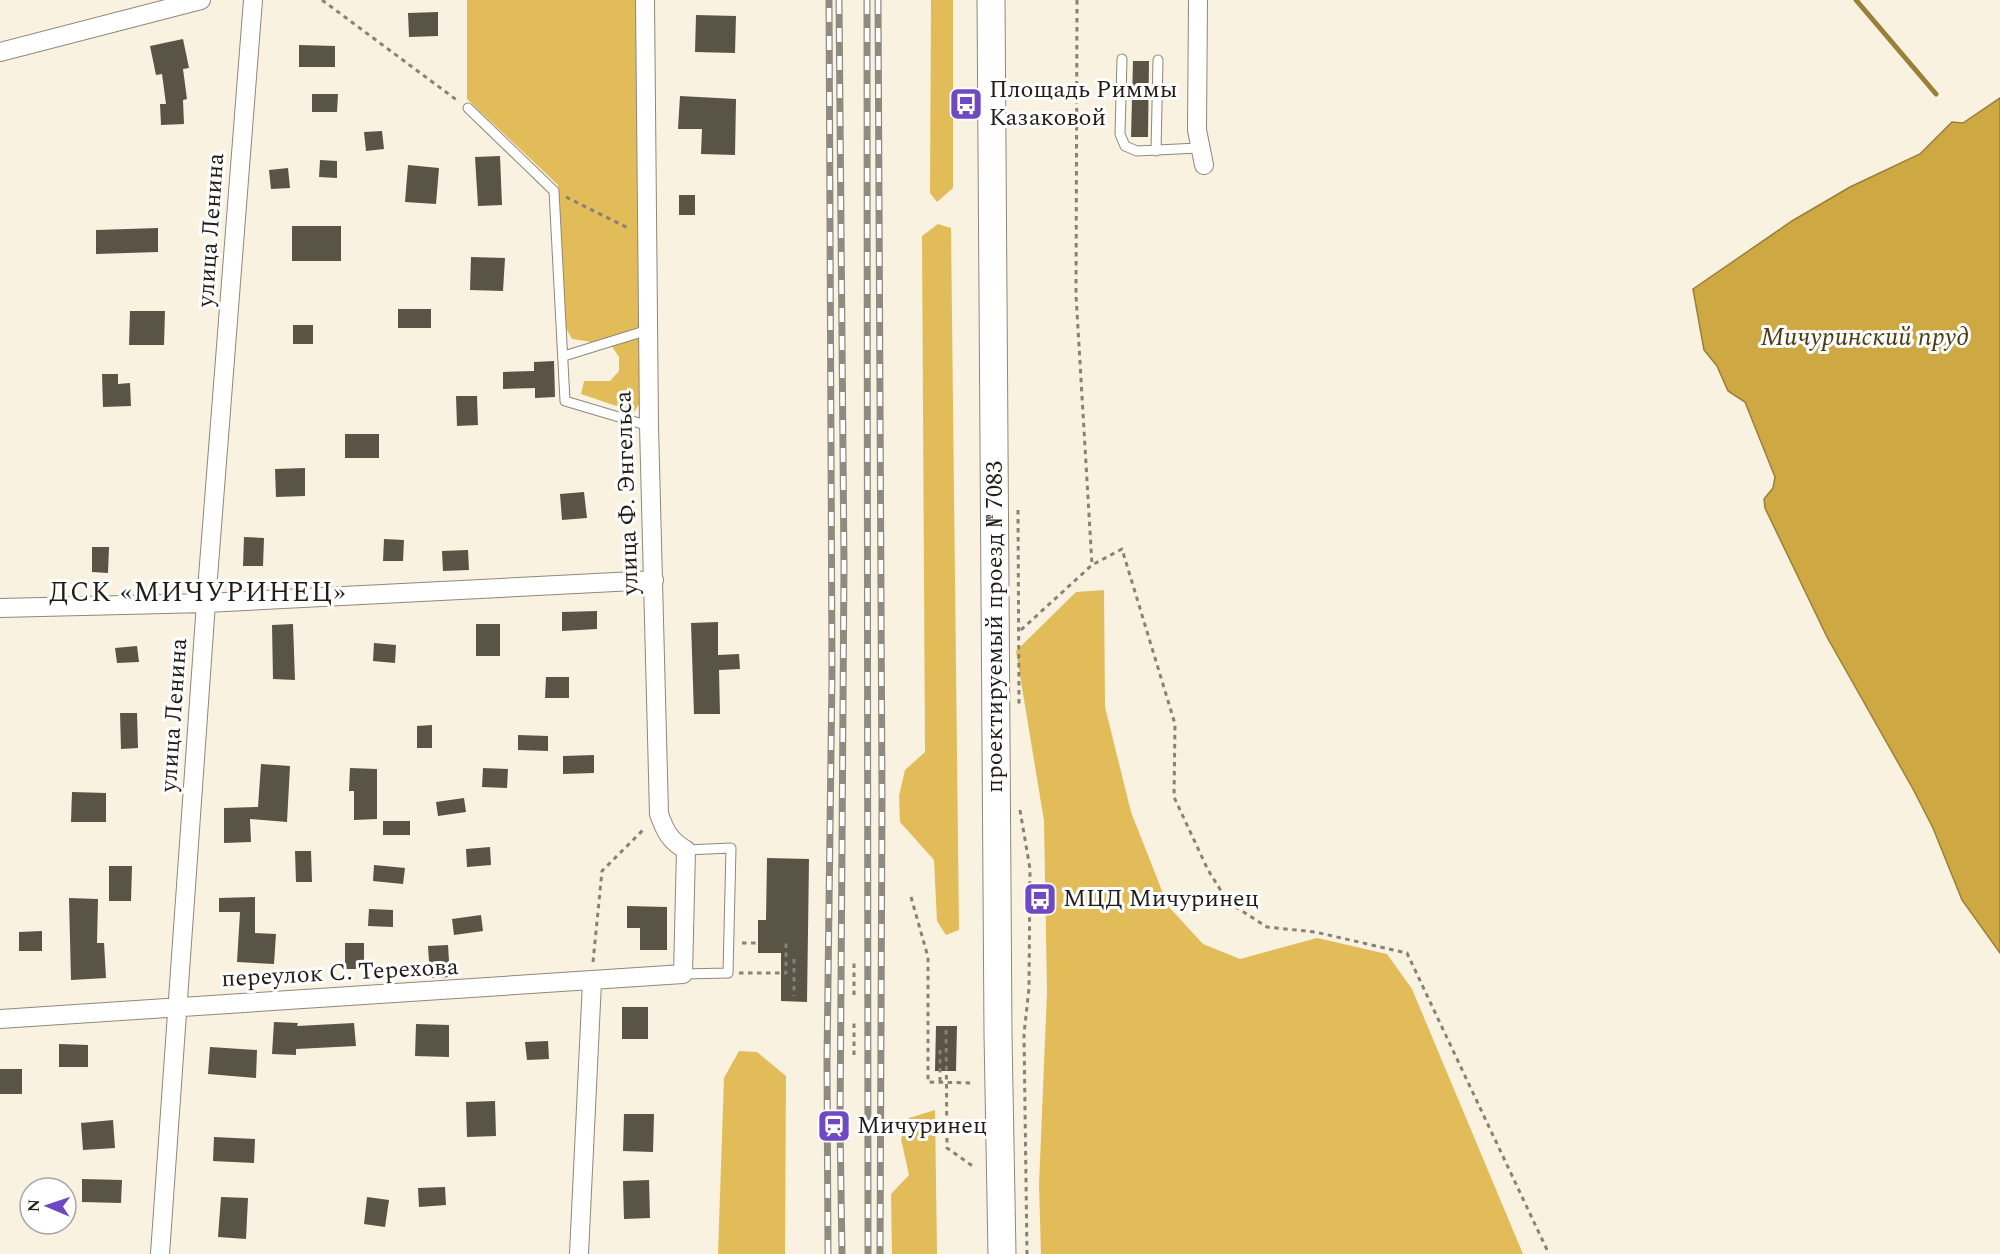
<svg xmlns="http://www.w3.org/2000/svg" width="2000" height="1254" viewBox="0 0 2000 1254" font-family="Spectral,serif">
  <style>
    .forest { fill: #e2bc59 }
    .water { fill: #cea843; stroke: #9a7f36; stroke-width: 1.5 }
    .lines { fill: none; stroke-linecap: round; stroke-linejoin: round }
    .stream { stroke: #9a7f36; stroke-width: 5 }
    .building { fill: #5a5446 }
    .service-casing { stroke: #8f8879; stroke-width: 11 }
    .minor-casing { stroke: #8f8879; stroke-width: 20 }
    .secondary-casing { stroke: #8f8879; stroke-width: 29 }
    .path { stroke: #878277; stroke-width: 3; stroke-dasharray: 4.5 4.5; stroke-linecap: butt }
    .service { stroke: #fff; stroke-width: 9 }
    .minor { stroke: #fff; stroke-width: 18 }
    .secondary { stroke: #fff; stroke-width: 27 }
    .rail-casing { stroke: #908b80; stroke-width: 7 }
    .rail { stroke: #fff; stroke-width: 4.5; stroke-dasharray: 14; stroke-linecap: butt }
    .labels { text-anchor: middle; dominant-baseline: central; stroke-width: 6; stroke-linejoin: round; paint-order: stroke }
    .poi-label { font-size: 24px; fill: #211e18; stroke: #fff; text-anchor: start }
    .street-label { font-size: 24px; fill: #211e18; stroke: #fff }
    .water-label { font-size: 26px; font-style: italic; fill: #4b3c12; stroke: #fff }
    .quarter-label { font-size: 27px; letter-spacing: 1.5px; fill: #211e18; stroke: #fff }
  </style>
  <rect width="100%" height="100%" fill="#f9f2e1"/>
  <path class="forest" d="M467 0H636L640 403 634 412 581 394 584 381H610L619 371V357L611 345 572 339 565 326 558 185 467 99Z
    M931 0H953V188L937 202 930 193Z
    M938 224 951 228 959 930 946 935 937 921 934 860 900 822 899 796 905 770 925 752 922 236Z
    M1104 590 1105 707 1131 812 1168 906 1203 944 1240 959 1317 938 1387 954 1412 989 1523 1254H1041L1039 1185 1047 992 1044 821 1016 651 1076 592Z
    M739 1051 757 1052 786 1076 785 1254H718L724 1078Z
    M935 1110 937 1254H892L891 1194 909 1175 901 1139 909 1118Z"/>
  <path class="water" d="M2000 98V953L1962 900 1933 828 1913 789 1827 637 1765 508 1764 499 1773 488 1775 477 1745 402 1728 391 1717 366 1704 350 1693 289 1792 221 1850 187 1920 154 1952 122 1963 123Z"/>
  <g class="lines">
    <path class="stream" d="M1856 0 1936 94"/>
  </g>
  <path class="building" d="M438 12V36L409 37 408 13Z
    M696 15 736 16 735 53 695 52Z
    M183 39 189 68 183 69 187 99 183 100 184 124 161 125 160 104H166L162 74 156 75 150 46Z
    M299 45 335 46V67H299Z
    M1133 61H1149L1148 137H1131Z
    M312 94H338L337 112H312Z
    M680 96 736 99 735 155 701 154 702 129H678Z
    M382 131 384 149 366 151 364 132Z
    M500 156 502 205 478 206 475 157Z
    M320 160 337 161V178L319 177Z
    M408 165 439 168 436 204 405 202Z
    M288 168 290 188 271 189 269 170Z
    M679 195H695V215H679Z
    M292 226H341V261H292Z
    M158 228V252L96 254V230Z
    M471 257 505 258 503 291 470 290Z
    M398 309H431V328H398Z
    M130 311H165L164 345H129Z
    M293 325H313V344H293Z
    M554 361 555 397 535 398V388L503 389V372L534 371V362Z
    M102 374H118V384L130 383 131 406 103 407Z
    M456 396H477L478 425 457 426Z
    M345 434H379V458H345Z
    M305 468V496L276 497 275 469Z
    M584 492 587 518 562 520 560 494Z
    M244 537 264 538 263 566H243Z
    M384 539 404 540 403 561H383Z
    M92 547H109L108 573 92 572Z
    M468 550 469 570 443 571 442 551Z
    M597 611V629L562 631V612Z
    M718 622V655L739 654 740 669 719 670 720 714H694L691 623Z
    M293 624 295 680 273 679 272 625Z
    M476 624H500V656H476Z
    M374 643 396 645 395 663 373 661Z
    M137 646 139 662 117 663 115 648Z
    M546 677H569V698H545Z
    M120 713H137L138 748 121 749Z
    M432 725V748H417V726Z
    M518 735 548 736V751L518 750Z
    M594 755V773L563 774V756Z
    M261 764 290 766 287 822 250 819 251 842 224 843V808L258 807Z
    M350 768 377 769V819L354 820V791H349Z
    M483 768 508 769 507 788 482 787Z
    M72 792 106 793V822H71Z
    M464 798 466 812 438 816 436 802Z
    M383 821H410V835H383Z
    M490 847 491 865 467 867 466 849Z
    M295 851H311L312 882H296Z
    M767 858 809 859 807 1002 781 1001V953H758V920H766Z
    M374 865 405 868 403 884 373 881Z
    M109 866H132L131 901H109Z
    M255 897V933L276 934 274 964 237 962 240 912H219V898Z
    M69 898 98 899 97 943H104L106 978 71 980Z
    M627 906 667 907V950H640V928H627Z
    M369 909 393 910V927L368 926Z
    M481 915 483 931 454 935 452 919Z
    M42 931V951H19V932Z
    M345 943H364V969H345Z
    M448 945 450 977 430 978 428 946Z
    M622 1007H648V1039H622Z
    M274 1022 298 1023 297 1026 354 1023 356 1046 296 1049V1055L272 1054Z
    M416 1024 449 1025V1057L415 1056Z
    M936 1026H957L956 1071H935Z
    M548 1041 549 1059 527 1060 525 1042Z
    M59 1044 88 1045V1067H59Z
    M210 1047 257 1050 256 1078 208 1074Z
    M0 1069H22V1094H0Z
    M495 1101 496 1136 467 1137 466 1102Z
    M624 1114H654L653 1152 623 1151Z
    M113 1120 115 1148 83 1150 81 1123Z
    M214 1137 255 1139 254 1163 213 1161Z
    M82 1179 122 1180 121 1203 82 1202Z
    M649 1180 650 1218 624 1219 623 1181Z
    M445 1187 446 1205 419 1207 418 1188Z
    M221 1197 248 1198 246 1239 218 1237Z
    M367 1197 389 1200 385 1227 364 1224Z"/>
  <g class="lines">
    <g class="service-casing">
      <path id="service" d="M1122 59 1120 134 1125 146 1137 151 1198 148
        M468 108 554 191 565 401 649 426
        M1156 151 1158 60
        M564 356 648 330
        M683 974 728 973 731 848 686 850"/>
    </g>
    <g class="minor-casing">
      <path id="minor" d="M1198 0 1197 130 1204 165
        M0 52 201 0
        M0 608 206 603 654 580
        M0 1019 683 974 686 850C670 841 665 831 659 814L649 426 645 0
        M160 1254 206 603 253 0
        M579 1254 592 982"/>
    </g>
    <g class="secondary-casing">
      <path id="secondary" d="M991 0 998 1034 1002 1254"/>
    </g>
    <path class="path" d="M322 0 458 101
      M1077 0 1076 295 1092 565
      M566 197 630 229
      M1018 510 1019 705
      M1021 630 1092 565 1122 549 1175 724 1174 797 1208 870 1228 902 1267 927 1315 932 1407 953 1549 1254
      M1020 810 1030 869 1029 988 1024 1034 1027 1254
      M911 897 928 957V1082L974 1083
      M742 943H758
      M794 959V996
      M593 962 602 871 645 828
      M739 973H786V943
      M854 995V961
      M946 1030 947 1148 974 1167
      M940 1050V1082
      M854 1055V1020"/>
    <use href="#service" class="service"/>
    <use href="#minor" class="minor"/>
    <use href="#secondary" class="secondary"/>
    <g class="rail-casing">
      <path id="rail" d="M839 0 844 565 840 1126 842 1254
        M867 0 868 1254
        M878 0 882 798 880 1254
        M828 1254 827 1060 832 673 829 0"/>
    </g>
    <use href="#rail" class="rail"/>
  </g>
  <defs>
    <g id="bus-square" transform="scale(1.725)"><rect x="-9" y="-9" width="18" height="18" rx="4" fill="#6f49c2" stroke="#fff"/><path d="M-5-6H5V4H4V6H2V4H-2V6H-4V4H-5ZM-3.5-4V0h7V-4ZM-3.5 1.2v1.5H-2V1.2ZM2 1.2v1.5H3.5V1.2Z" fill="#fff"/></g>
    <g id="station-square" transform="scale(1.725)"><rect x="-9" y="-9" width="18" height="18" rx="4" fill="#6f49c2" stroke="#fff"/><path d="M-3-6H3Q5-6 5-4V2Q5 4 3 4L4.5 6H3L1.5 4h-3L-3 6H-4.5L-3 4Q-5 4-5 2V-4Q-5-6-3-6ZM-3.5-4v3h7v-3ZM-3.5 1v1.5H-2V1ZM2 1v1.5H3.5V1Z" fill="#fff"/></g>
  </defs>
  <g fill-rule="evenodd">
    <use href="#bus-square" x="966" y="104"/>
    <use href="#bus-square" x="1040" y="899"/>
    <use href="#station-square" x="834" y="1126"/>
  </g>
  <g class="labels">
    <g class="poi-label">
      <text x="989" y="90">Площадь Риммы<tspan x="989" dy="28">Казаковой</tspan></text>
      <text x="1063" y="899">МЦД Мичуринец</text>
      <text x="857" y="1126">Мичуринец</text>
    </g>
    <g class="street-label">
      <text transform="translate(211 230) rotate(-86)">улица Ленина</text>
      <text transform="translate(627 493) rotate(-92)">улица Ф. Энгельса</text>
      <text transform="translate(995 627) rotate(-90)">проектируемый проезд № 7083</text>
      <text transform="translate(174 715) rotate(-86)">улица Ленина</text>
      <text transform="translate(340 973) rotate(-3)">переулок С. Терехова</text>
    </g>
    <g class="water-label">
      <text x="1865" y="337">Мичуринский пруд</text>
    </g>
    <g class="quarter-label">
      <text x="198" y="593">ДСК «МИЧУРИНЕЦ»</text>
    </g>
  </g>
  <g transform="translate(48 1206) rotate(272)"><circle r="28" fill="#ffffff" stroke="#a6a5a3" stroke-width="1.5"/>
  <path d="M0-4.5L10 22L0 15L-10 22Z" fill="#6f49c2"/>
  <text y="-9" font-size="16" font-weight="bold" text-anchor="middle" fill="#211e18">N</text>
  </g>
</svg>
